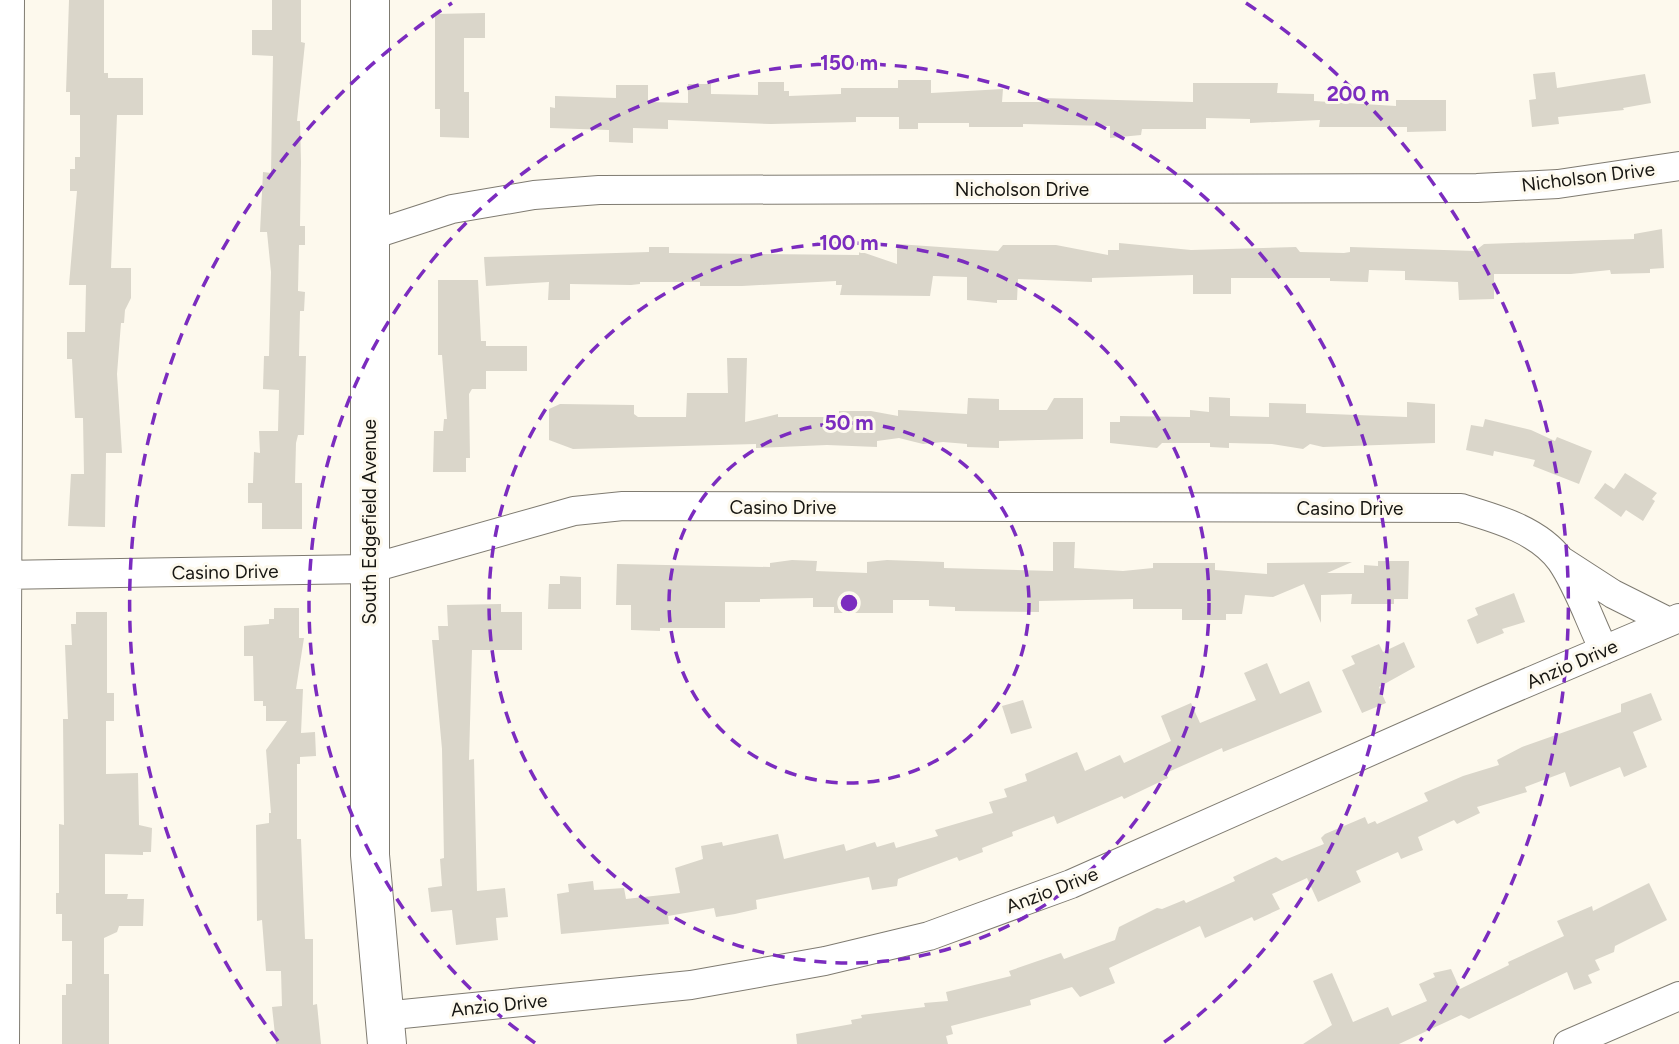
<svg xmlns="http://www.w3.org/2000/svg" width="1679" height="1044" viewBox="0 0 1679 1044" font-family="Figtree,sans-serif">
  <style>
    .building { fill: #dad6ca }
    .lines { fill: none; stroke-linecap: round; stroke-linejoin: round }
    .street-casing { stroke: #7f7b71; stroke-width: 30 }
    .secondary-casing { stroke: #7f7b71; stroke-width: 40 }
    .street { stroke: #fff; stroke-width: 28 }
    .secondary { stroke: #fff; stroke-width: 38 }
    .ring { fill: none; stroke: #7b2cbf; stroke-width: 3.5; stroke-dasharray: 12 9 }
    .labels { text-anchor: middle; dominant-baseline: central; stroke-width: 6; stroke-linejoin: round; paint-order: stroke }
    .street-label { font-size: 19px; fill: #171612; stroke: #fdf9ed }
    .centre { fill: #7b2cbf; stroke: #fdf9ed; stroke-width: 3.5 }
    .ring-label { font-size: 21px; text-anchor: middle; font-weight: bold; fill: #7b2cbf; stroke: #fdf9ed; stroke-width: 6; stroke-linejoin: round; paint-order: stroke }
  </style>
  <rect width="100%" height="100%" fill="#fdf9ed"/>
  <path class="building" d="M69 0H104V73H108V78H143V115H117L111 268H131V298L125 310 124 323H121L117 374 122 453H106L105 527 68 526 71 474H84L83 418H75L72 359H67V332H85L86 285H69L77 191H70V169H75V157H80V115H70V92H66Z
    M272 0H301V42L305 43 297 121H300L301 162 300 226H305V245H299L298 291 305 292 304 311H300L299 356H306L304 435H298L296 443 295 483H302V529H262V503H248V483H253L254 452 260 453 259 431H278L279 390 263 389 264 356H269L271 272 267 232H260L263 172 271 173 273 56 252 55V30H272Z
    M485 13V38H464V92H469V138L440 137V109H435V14Z
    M1555 72 1557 88 1645 74 1651 103 1623 108 1624 110 1558 117 1559 124 1532 127 1529 100 1536 99 1533 74Z
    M898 80H931V93L1003 89 1002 102H1041V98L1193 102V83H1278L1277 93 1314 94V101L1396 106V100H1446V131L1407 132V127H1319L1320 120 1250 123V119L1206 118V129H1142L1141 135 1110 138V126L1023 124V127H969V123H918V129H899V117H856V122L771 124 668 120V129L633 128V143L609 142V130L550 128V107L555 108V96L616 98V85H648V102L688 103V84H711V94L758 95V82H784V91H789V96L841 94V88H898Z
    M1662 229 1664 268 1650 269V273L1611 274 1610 270 1571 274H1494V299L1459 300 1458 282 1405 280V271L1369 270 1368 282 1330 281V278H1231V294H1193V275L1092 278V282L1018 279 1017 300H997V303L967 300V277L933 276 930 296 840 295 842 285H836V281L742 286H700V282H640V284L631 285 570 284V300H548L549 282 486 286 484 257 649 252V247H669V253L859 255V251L897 264V244L998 251 1003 245H1056L1108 255V250H1119V243L1191 250 1296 247 1300 252 1344 253 1350 252V247L1475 251 1484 244 1634 239V234Z
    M438 280H478L481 341H486V346H527V371H486V389H472L469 394 470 458H466V472H433L434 431H443L444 419H447L442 355H438Z
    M727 358H747L745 422 778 414V417H839V411H871L898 416V410L967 414 968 398 999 399V410H1047L1054 398H1083V439L999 441V448L967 447V444L943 442 923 444 899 438 877 441V447L827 445 756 448V444L573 449 549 440V409L560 404 634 405V414L638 417H686L687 393H728Z
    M1209 397 1230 398V416L1269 417V403L1306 404V413L1407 417V402L1435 404V443L1323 447 1310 444 1303 449 1272 444 1229 443V448L1210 447V443H1162L1157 448 1110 443V422H1120V416L1190 417V410L1209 412Z
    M1485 419 1531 430 1555 441 1557 437 1592 451 1579 484 1533 466 1535 460 1494 451 1493 456 1466 450 1471 425 1483 427Z
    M1625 473 1657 493 1652 499 1655 501 1643 521 1626 510 1621 517 1594 498 1605 483 1614 489Z
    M1053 542H1075L1074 568 1123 571 1153 568V563H1215V570L1267 574V563L1352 562 1327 573H1364V565L1378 566V561H1409L1408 599H1394V604H1351L1352 594 1321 595V623L1304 584 1273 597 1245 595 1242 614H1226V620H1182V609H1133V599L1039 601V612L955 611V607L929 606V600H893V613H834V607H813V598L760 599V602H725V628H660V631L631 630V605H616L617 564 770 567V563L792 560 817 561 816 571 867 573V562L887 560 944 562V568L1053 571Z
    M560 576 581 577V609H548L549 584H560Z
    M1514 593 1525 622 1502 629 1504 633 1477 644 1467 620 1478 615 1475 608Z
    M501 604V612H522V650H472L469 760 474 759 477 891 505 888 508 917 496 918 498 940 456 945 452 910 431 912 428 888 442 886 440 859 444 858 442 749 432 640H439L438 626H448L447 605Z
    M274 608H299V638H304L296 689H303L301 733 315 732 316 756 300 757V764H297V839H301L305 939H313V1005L317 1004 321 1044H276L272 1007 282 1006 281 971H266L262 920 257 921 256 825 269 823V813H271L266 750 287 721H266V706H263V701H254L253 656H244V626L269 624V619H274Z
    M76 612H107V693H114V721H106V774L138 773 139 825 152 828 151 852H143V855L105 854V894H128L127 899H144L143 926H119L117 932 104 938V974H109V1044H62V995H66V984H72V941H62V914H56V893H59V824L64 825 63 719H68L65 645H72L71 624H76Z
    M1404 642 1415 667 1379 687 1386 703 1362 713 1342 670 1355 664 1351 656 1379 644 1383 652Z
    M1267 663 1280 694 1309 681 1322 712 1223 752 1222 748 1166 773 1168 778 1124 799 1122 796 1057 824 1054 816 1012 832 1013 836 982 848 983 852 959 861 957 857 898 879 897 886 872 890 869 877 756 900 757 909 735 914 716 917 714 908 668 916 669 924 561 934 557 894 569 892 568 884 593 881 594 890 624 888 626 899 680 893 675 868 703 859 701 846 722 842 723 846 778 834 784 859 844 844 846 851 875 842 877 847 894 842 896 848 938 836 935 830 993 813 989 802 1007 797 1004 789 1027 781 1025 774 1077 752 1085 771 1120 755 1124 763 1171 741 1161 716 1191 703 1200 723 1256 700 1244 673Z
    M1651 693 1662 720 1633 732 1647 767 1624 777 1620 767 1570 787 1565 772 1525 787 1527 792 1477 807 1480 813 1457 824 1454 820 1418 837 1423 850 1401 859 1398 852 1356 871 1361 882 1318 902 1307 878 1272 894 1280 909 1254 921 1252 917 1205 938 1200 926 1109 968 1115 983 1080 997 1072 987 1030 1000 1031 1005 951 1026 953 1034 946 1036 948 1044H797L796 1034 852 1024 851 1020 862 1018 861 1015 925 1007 924 1003 948 1001 946 992 1011 976 1009 971 1061 953 1064 959 1115 940 1119 927 1157 908 1162 909 1184 900 1186 903 1235 881 1233 877 1276 857 1282 861 1324 844 1321 838 1325 834 1365 817 1368 824 1375 821 1377 824 1428 801 1424 793 1463 776 1499 765 1497 760 1522 747 1621 712V704Z
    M1023 700 1032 728 1011 734 1002 706Z
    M1649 883 1667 920 1615 946 1614 952 1595 960 1600 970 1588 975 1592 983 1574 990 1567 972 1469 1019 1461 1015 1399 1044H1303L1332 1025 1313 981 1332 973 1353 1022 1388 1007 1392 1016 1427 1001 1419 984 1435 977 1433 973 1451 969 1460 989 1509 965 1508 962 1564 936 1557 921 1592 906 1593 911Z"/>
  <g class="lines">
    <g class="street-casing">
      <path id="street" d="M369 236 452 209 534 195 599 190 1477 188 1558 184 1679 166
        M1562 561 1613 594 1669 622
        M0 575 369 569 574 511 623 506 1461 508C1495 518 1539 530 1561 561 1579 587 1590 622 1604 650
        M383 1016 691 985 825 961 929 936 1071 884 1484 701 1679 618
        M5 1044 10 0
        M1568 1044 1679 996"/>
    </g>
    <g class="secondary-casing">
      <path id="secondary" d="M370 0V855L387 1044"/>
    </g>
    <use href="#street" class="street"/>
    <use href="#secondary" class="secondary"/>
  </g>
  <g class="ring">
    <circle cx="849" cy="603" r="180"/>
    <circle cx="849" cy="603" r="360"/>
    <path d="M535 1043A540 540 0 1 1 1163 1043"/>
    <path d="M278 1041A720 720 0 0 1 452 3M1246 3A720 720 0 0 1 1420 1041"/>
  </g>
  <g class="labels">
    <g class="street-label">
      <text transform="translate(1588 177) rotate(-7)">Nicholson Drive</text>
      <text x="1022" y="189">Nicholson Drive</text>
      <text x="783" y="507">Casino Drive</text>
      <text x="1350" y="508">Casino Drive</text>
      <text transform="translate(369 522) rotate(-90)">South Edgefield Avenue</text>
      <text transform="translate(225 572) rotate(-1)">Casino Drive</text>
      <text transform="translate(1572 664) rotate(-23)">Anzio Drive</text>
      <text transform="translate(1052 890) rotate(-21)">Anzio Drive</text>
      <text transform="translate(499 1005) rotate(-6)">Anzio Drive</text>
    </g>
  </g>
  <circle cx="849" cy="603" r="10" class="centre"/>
  <g class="ring-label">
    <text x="849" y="70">150 m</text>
    <text x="1358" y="101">200 m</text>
    <text x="849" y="250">100 m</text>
    <text x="849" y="430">50 m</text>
  </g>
</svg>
